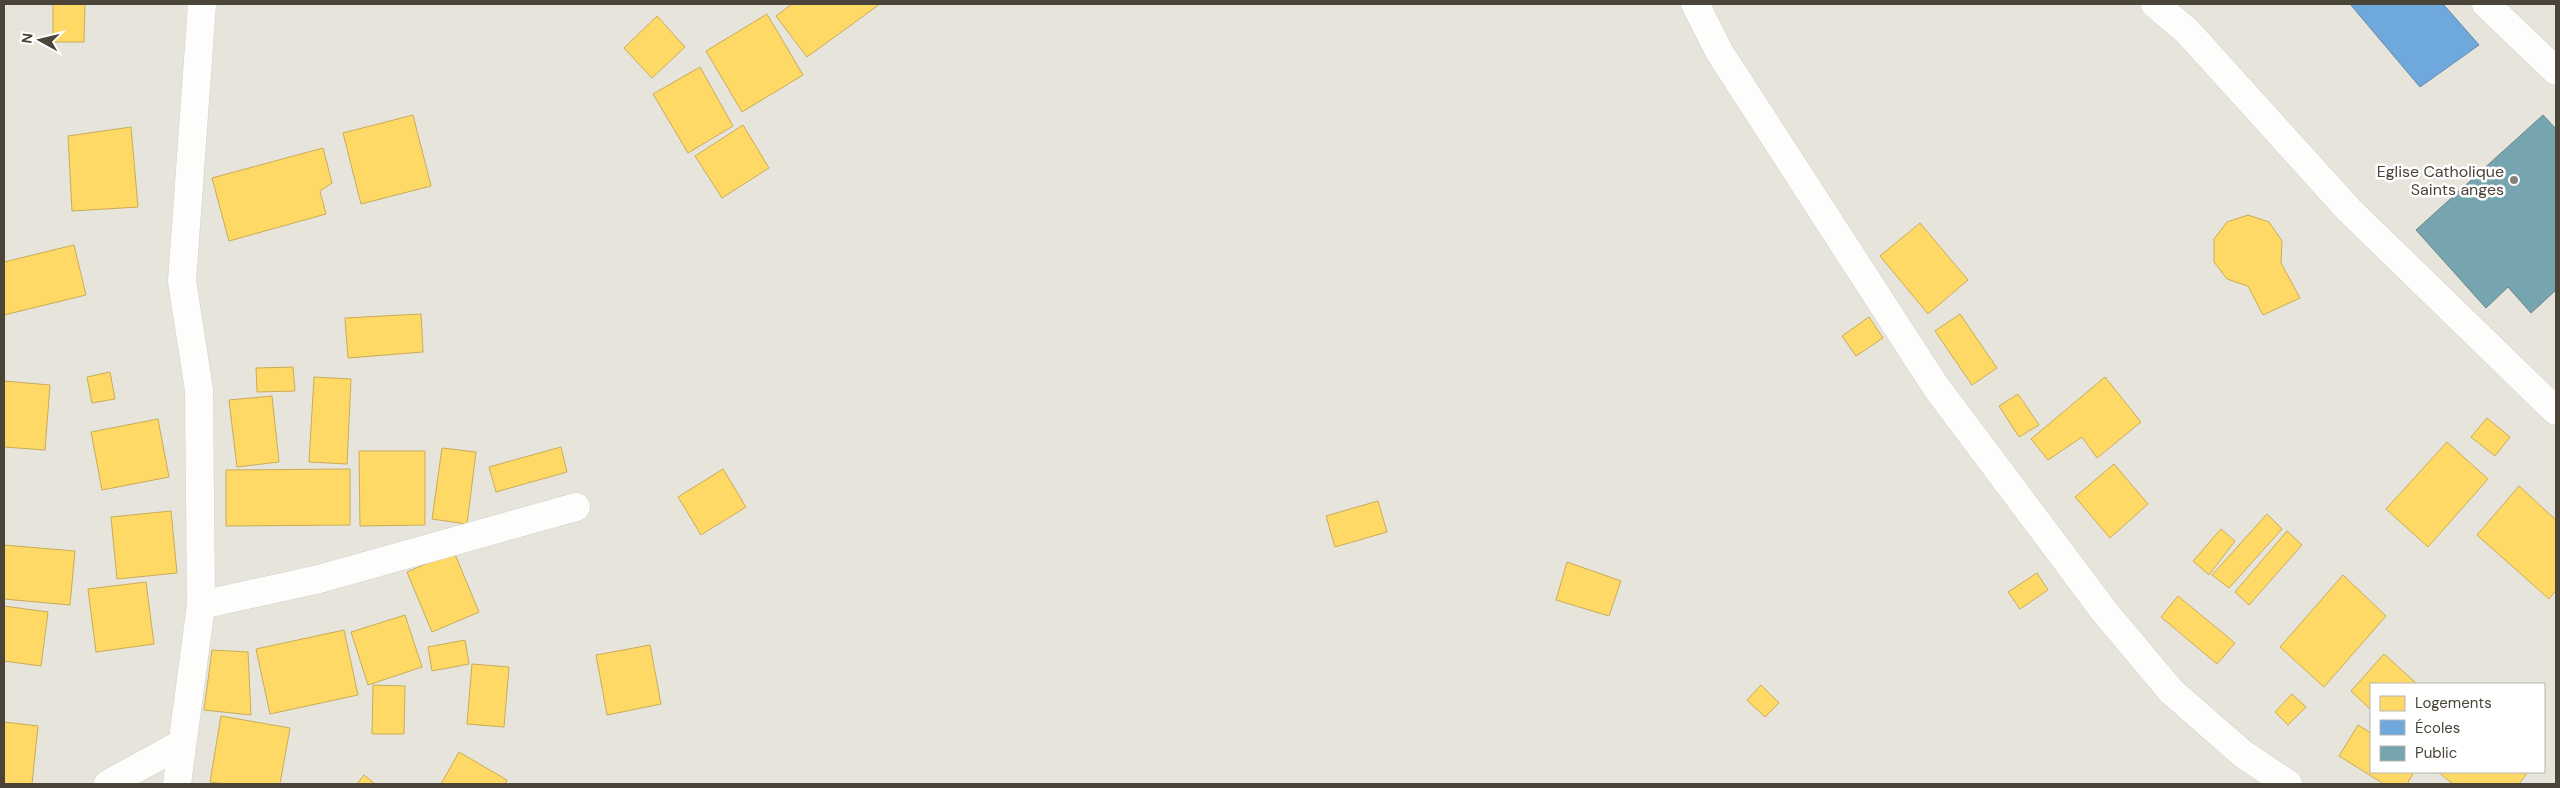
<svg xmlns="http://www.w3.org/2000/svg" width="2560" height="788" viewBox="0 0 2560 788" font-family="'DM Sans',sans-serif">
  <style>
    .residential { fill: #e7e4dc; fill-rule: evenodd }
    .homes { fill: #ffd966; stroke: #c9ac58 }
    .schools { fill: #6fa8dc; stroke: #648aab }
    .public { fill: #76a5af; stroke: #69888c }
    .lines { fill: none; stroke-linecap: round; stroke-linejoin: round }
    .street-casing { stroke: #d2d0cb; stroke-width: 29 }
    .street { stroke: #fdfdfc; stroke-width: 28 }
    .poi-dot { fill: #868178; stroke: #fff; stroke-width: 2 }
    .labels { text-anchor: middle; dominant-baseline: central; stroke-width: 5; stroke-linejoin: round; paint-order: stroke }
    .poi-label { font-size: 16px; fill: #4b4439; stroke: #fff; text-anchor: end }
  </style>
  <rect width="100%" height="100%" fill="#f4f2ee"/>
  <path class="residential" d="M4 4H2556V784H4ZM2371 684H2544V772H2371Z"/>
  <path class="homes" d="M53 4H85L84 42H53Z
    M792 4H880L807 57 776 16Z
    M767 14 803 75 742 112 706 51Z
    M657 16 685 47 652 78 624 48Z
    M700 67 733 126 688 153 653 94Z
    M413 115 431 186 361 204 343 133Z
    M743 125 769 168 722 198 695 156Z
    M131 127 138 207 72 211 68 136Z
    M323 148 332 183 320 191 326 214 229 241 212 178Z
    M2248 215 2269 222 2282 241 2281 263 2300 298 2263 315 2248 286 2227 279 2214 262V239L2227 222Z
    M1920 223 1968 280 1928 314 1880 256Z
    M74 245 86 295 4 315V262Z
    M421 314 423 352 348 358 345 318Z
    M1960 314 1997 368 1972 385 1935 331Z
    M1869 317 1883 338 1856 356 1842 336Z
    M293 367 295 391 257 392 256 368Z
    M110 372 115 399 92 403 87 377Z
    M314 377 351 379 347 464 309 462Z
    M2105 377 2141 422 2097 458 2082 437 2048 460 2031 439Z
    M4 381 50 385 45 450 4 447Z
    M2018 394 2039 425 2019 437 1999 406Z
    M272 396 279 462 237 467 229 400Z
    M2487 418 2510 437 2495 456 2471 437Z
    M158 419 169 477 102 490 91 432Z
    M2447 442 2488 479 2428 547 2386 509Z
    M561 447 567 472 496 492 489 467Z
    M442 448 476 452 467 524 432 519Z
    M359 451H425V525L360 526Z
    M2114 464 2148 504 2110 538 2075 497Z
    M350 469V525L226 526V470Z
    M723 469 746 507 701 535 678 497Z
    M2519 486 2556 520V590L2549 599 2477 535Z
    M1378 501 1387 532 1335 547 1326 516Z
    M171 511 177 573 117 579 111 517Z
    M2267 514 2282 529 2229 588 2212 575Z
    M2221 529 2235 541 2209 575 2193 561Z
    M2287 531 2302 545 2249 605 2235 592Z
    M4 545 75 551 70 605 4 599Z
    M454 552 479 612 432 632 407 572Z
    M1567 562 1621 581 1609 616 1556 600Z
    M2037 573 2048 590 2020 609 2008 592Z
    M2343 575 2386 616 2324 687 2280 647Z
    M146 582 154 644 96 652 88 589Z
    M2178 596 2235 643 2217 664 2161 617Z
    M4 606 48 612 41 666 4 661Z
    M405 615 422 667 368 685 351 632Z
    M344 630 358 695 270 714 256 649Z
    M465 640 469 664 432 671 428 647Z
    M650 645 661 704 607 715 596 655Z
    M212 650 248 652 251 715 204 710Z
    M2384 654 2417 684H2371V710L2351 691Z
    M472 664 509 667 504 727 467 724Z
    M373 685 405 686 404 734H372Z
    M1761 685 1779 703 1765 717 1747 700Z
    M2292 694 2306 707 2288 725 2275 712Z
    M221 716 290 728 280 784H226L210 782Z
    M4 722 38 726 32 784H4Z
    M2358 725 2371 733V772H2414L2407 784H2384L2339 756Z
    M459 752 507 780 505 784H441Z
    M2438 772H2525L2527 773 2519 784H2453Z
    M364 775 375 784H357Z"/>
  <path class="schools" d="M2350 4H2443L2479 45 2420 87Z"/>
  <path class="public" d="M2543 115 2556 129V290L2531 313 2508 287 2486 308 2416 230Z"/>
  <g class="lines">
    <g class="street-casing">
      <path id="street" d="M1695 4 1720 53 1936 387 2104 611 2171 691 2243 754 2288 784
        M2155 4 2187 31 2349 210 2556 411
        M2486 4 2556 71
        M201 605 319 579 576 507
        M108 784 181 744
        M177 784 201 605 199 390 182 281 202 4"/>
    </g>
    <use href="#street" class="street"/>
  </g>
  <circle class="poi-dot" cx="2514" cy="180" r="5"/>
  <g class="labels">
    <g class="poi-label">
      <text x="2504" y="171">Eglise Catholique<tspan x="2504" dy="18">Saints anges</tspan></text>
    </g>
  </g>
  <rect width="2560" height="788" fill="none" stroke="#4b4439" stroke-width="10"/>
  <rect x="2370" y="683" width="175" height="90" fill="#ffffff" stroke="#b7b4b0"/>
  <rect x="2380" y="696" width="25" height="15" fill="#ffd966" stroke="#b7b4b0"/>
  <text x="2415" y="708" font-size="15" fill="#4b4439">Logements</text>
  <rect x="2380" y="720" width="25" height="15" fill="#6fa8dc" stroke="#b7b4b0"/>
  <text x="2415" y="733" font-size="15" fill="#4b4439">Écoles</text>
  <rect x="2380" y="746" width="25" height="15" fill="#76a5af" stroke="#b7b4b0"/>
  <text x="2415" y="758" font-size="15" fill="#4b4439">Public</text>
  <g transform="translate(40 40) rotate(278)" stroke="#ffffff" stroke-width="4" paint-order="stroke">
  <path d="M0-4L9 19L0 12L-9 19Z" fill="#4b4439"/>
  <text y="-8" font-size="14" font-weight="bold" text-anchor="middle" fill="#4b4439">N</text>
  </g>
</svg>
